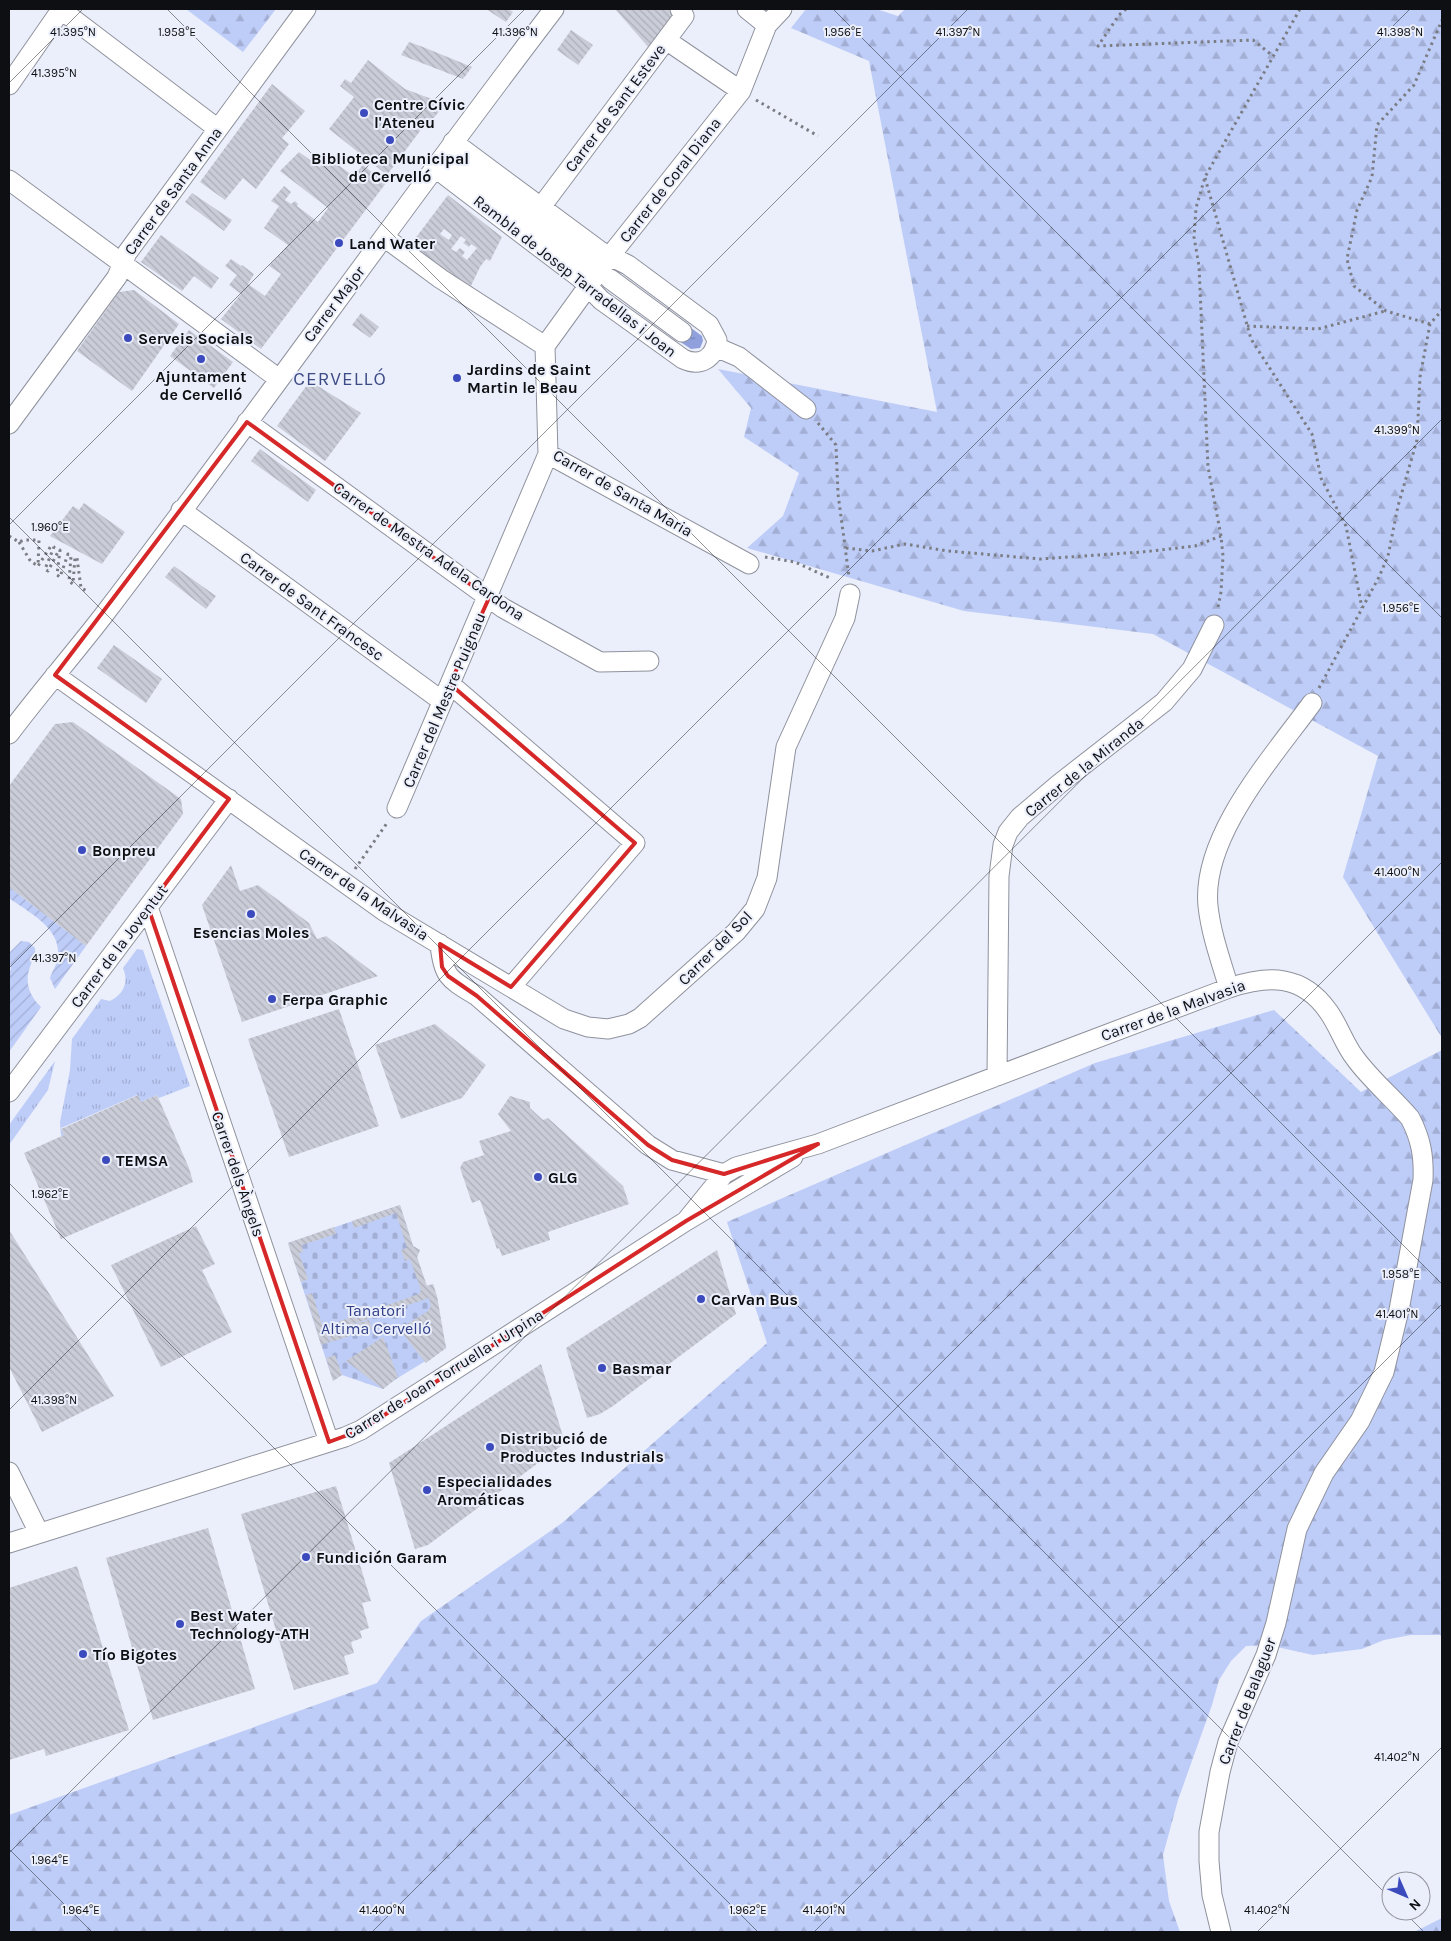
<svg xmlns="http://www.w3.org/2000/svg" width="1451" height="1941" viewBox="0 0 1451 1941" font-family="Karla,sans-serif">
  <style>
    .grass { fill: url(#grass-tufts) }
    .forest { fill: url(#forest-firs) }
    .cemetery { fill: url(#cemetery-stones) }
    .garden { fill: url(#garden-furrows) }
    .water { fill: url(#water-ripples) }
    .building { fill: url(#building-back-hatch); fill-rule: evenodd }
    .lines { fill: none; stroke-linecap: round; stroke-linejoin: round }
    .minor-casing { stroke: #8f929d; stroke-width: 21 }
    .path { stroke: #7b7d84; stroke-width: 3; stroke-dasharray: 2.5 4; stroke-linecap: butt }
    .minor { stroke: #fff; stroke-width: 19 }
    .marked { fill: none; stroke: #d62828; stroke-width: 4; stroke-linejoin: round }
    .ticks { fill: none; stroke: #0e0f12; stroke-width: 1; stroke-opacity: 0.45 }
    .poi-dot { fill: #3b4abd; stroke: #ebeffb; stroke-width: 2 }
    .labels { text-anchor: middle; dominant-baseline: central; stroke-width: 4; stroke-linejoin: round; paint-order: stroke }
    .poi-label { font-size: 16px; font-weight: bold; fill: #0e0f12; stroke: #ebeffb; text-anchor: start }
    .street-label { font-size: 16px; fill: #0e0f12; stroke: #ebeffb }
    .park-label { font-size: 16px; fill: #313e87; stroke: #ebeffb }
    .quarter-label { font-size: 19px; letter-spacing: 1px; fill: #3c4a86; stroke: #ebeffb }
    .ticks-label { font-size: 12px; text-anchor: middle; fill: #0e0f12; stroke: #ebeffb; stroke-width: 4; stroke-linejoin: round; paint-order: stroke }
  </style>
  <defs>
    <pattern id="grass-tufts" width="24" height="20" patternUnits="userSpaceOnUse" patternTransform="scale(1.25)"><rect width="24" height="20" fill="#beccf8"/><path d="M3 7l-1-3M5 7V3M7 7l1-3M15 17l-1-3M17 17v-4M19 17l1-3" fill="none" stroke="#a2aed4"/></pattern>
    <pattern id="forest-firs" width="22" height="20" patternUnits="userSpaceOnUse" patternTransform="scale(1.25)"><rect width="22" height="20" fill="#beccf8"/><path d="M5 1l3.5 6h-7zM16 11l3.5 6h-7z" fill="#a2aed4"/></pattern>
    <pattern id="cemetery-stones" width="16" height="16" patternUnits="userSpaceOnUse" patternTransform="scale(1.25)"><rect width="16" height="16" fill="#beccf8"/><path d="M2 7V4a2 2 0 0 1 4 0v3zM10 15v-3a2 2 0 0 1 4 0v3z" fill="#a2aed4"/></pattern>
    <pattern id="garden-furrows" width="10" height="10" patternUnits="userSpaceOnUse" patternTransform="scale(1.25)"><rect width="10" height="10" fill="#beccf8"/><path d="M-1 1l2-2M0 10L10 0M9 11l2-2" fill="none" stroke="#a2aed4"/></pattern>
    <pattern id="water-ripples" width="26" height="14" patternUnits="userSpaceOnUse" patternTransform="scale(1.25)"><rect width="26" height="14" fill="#8fa0dd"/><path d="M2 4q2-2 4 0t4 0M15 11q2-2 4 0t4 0" fill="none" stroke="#7381b2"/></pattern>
    <pattern id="building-back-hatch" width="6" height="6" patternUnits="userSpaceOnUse" patternTransform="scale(1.25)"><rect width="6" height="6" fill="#cacdd8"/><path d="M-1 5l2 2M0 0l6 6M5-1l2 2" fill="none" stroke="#acafb8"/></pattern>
  </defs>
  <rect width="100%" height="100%" fill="#ebeffb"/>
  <path class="grass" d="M137 949 143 950 190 1086 159 1098 157 1095 141 1102 137 1095 61 1128 64 1135 61 1136 60 1122 70 1070 72 1039 101 999 110 1001C124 994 129 982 123 968Z
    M55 1061 48 1090 9 1145V1125Z"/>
  <path class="forest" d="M186 9H276L243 52Z
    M806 9H876L898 16 905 9H1442V1038L1343 877 1378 756 1153 634 964 611 747 548 783 516 799 473 744 437 751 408 718 369 937 412 869 61 791 28Z
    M1274 1010 1361 1092 1442 1050V1637L1440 1635H1411L1384 1640 1362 1649 1313 1655 1268 1645 1246 1646 1231 1661 1219 1680 1212 1705 1178 1800 1163 1855 1169 1901 1180 1932H9V1815L377 1683 421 1621 562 1523 767 1343 727 1222 1095 1063Z
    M1442 1918V1932H1414Z"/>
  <path class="cemetery" d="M400 1205 413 1246 420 1250 417 1257 426 1286 433 1284 446 1348C425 1363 402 1373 383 1389L342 1375 333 1381 288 1243Z"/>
  <path class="garden" d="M9 887 86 946 55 989 50 978C52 971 57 965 58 957 61 927 29 913 9 898Z
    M21 941 29 942 35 948C36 957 32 960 30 967 24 983 30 996 41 1007L9 1052V970H11L9 953Z"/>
  <path class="water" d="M687 325 702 336 703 341 700 348 691 349 676 339Z"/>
  <path class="building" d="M486 9H508L513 12 506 22Z
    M615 9H668L673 14 649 48Z
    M571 30 593 45 578 65 557 50Z
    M409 42 423 47 472 67 463 79 401 55Z
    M368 60 405 89 445 104 425 129 423 127 387 175 329 129 354 97 340 86 345 79 351 83Z
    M272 84 305 111 282 138 289 144 256 189 243 178 225 200 200 182Z
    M299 152 320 167 328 157 353 176 363 165 386 183 261 349 221 319 241 294 229 285 237 275 225 266 231 259 241 266 242 265 254 274 248 284 265 296 281 274 269 266 288 245 264 228 279 206 271 201 284 186 291 192 285 200 291 204 295 201 298 204 297 206 318 222 328 208 280 171Z
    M192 193 232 220 224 231 185 202Z
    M448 195 502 237 490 261 486 259 480 267 469 290 408 248ZM444 229 452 235 449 240 440 234ZM461 236 466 240 463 243 469 247 471 244 477 248 467 260 462 256 465 252 460 248 456 252 451 249Z
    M161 235 219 278 211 289 194 276 182 291 141 262Z
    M134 290 179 324 132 391 77 351 119 292Z
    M361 313 379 327 370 338 352 325Z
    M189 330 233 362 214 388 170 356Z
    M310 381 361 413 325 461 277 426Z
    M260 449 316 490 308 502 251 461Z
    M84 503 125 532 102 564 50 536 73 506 79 510Z
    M174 566 216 596 206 609 165 577Z
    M114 645 162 679 146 703 97 668Z
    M73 722 181 799 183 814 86 946 9 887V786L55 724Z
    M231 865 240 891 258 885 309 923 317 939 326 936 378 976 242 1022 202 905Z
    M339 1009 379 1126 289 1157 248 1039Z
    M435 1024 486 1065 462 1098 401 1119 375 1045Z
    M138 1095 141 1102 157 1095 189 1168 193 1182 61 1239 24 1153 64 1135 61 1129Z
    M510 1096 530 1102V1108L543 1120 548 1118 623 1186 629 1204 548 1232 550 1240 502 1256 499 1248 497 1249 480 1200 472 1203 460 1168 463 1162 484 1155 479 1141 511 1131 498 1114Z
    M400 1205 413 1246 420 1250 417 1257 427 1286 433 1284 437 1296 446 1348 426 1363 399 1329 428 1311 431 1306 429 1298 378 1315 376 1309 419 1294 421 1290 410 1259 405 1261 401 1250 407 1248 396 1213 354 1228 352 1221Z
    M196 1226 215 1264 202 1270 232 1332 161 1367 111 1265Z
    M334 1227 336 1234 302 1245 303 1252 299 1253 308 1279 301 1282 288 1243Z
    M9 1230 114 1396 42 1432 9 1367Z
    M717 1250 736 1314 613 1406 600 1414 587 1418 566 1348Z
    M312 1293 323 1327 366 1312 368 1319 327 1333 330 1342 321 1345 306 1295Z
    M369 1320 372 1329 355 1334 352 1325Z
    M347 1327 350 1336 331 1342 328 1333Z
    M383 1337 398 1377 383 1389 346 1361Z
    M335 1355 342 1375 333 1381 326 1358Z
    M541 1364 565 1443 428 1545 415 1549 389 1463Z
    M336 1486 371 1601 362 1603 369 1628 360 1631 362 1638 351 1642 354 1653 344 1656 349 1674 294 1690 241 1514Z
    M208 1528 255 1689 153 1720 106 1558Z
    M77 1566 129 1730 46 1756 44 1749 9 1760V1588Z"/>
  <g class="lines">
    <g class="minor-casing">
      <path id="minor" d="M60 9 218 129
        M747 9 767 25
        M666 40 741 91
        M9 85 61 10
        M454 163 593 267
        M434 167 580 278 601 300 683 359C700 367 714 359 717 340L709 325 628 265 600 251 453 142
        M9 180 279 379
        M541 207 684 16 680 9
        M384 237 441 279 545 346
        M610 279 682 332
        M545 346 610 256 741 91 767 25 782 9
        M716 347 739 357 806 409
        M247 422 503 608 600 662 649 661
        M9 424 117 277 127 253 306 9
        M548 454 749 564
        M181 510 442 701
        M55 675 384 911 564 1019 588 1027 608 1029 629 1024 640 1018 736 932 755 909 767 878 786 747 845 618 850 594
        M450 684 635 843 511 987
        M9 734C39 694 72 656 103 616 256 416 401 209 554 9
        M397 808 548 454 545 346
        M148 907 329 1442
        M440 944C443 977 449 979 477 996L648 1145 672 1160 724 1174
        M1229 988C1221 961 1211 934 1208 906 1201 836 1273 757 1312 703
        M997 1076 999 876 1003 845 1008 832 1020 817 1059 784 1164 702 1192 669 1214 625
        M9 1092 229 799
        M686 1221 724 1174 736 1167 818 1144 1229 988C1268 975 1302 974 1328 1011 1339 1026 1344 1044 1355 1058 1371 1080 1392 1097 1410 1118 1421 1139 1424 1156 1423 1180L1399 1310 1384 1372 1360 1421 1324 1473 1297 1529 1276 1623 1266 1655 1228 1742 1220 1772 1209 1832V1861L1212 1895 1221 1932
        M9 1472 39 1533
        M9 1543 345 1437 361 1430 686 1221 793 1157"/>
    </g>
    <path class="path" d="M1126 9 1119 15 1098 46 1253 40 1273 56
      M756 100 818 136
      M1205 178 1251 339 1312 434 1321 478 1346 526 1362 608
      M1430 324 1386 311 1354 286 1347 259 1357 210 1372 177 1377 125 1414 85 1442 20
      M1247 326 1318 329 1385 311
      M818 423 836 445 838 494 849 577
      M9 536 19 542 24 540H39L38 566 51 546 54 547 45 569 48 571 59 550H60L57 575 60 577 68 554 71 556 69 581 73 584 75 557 77 558 81 588 87 591
      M19 542 31 562 37 565
      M846 548 872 551 905 544 948 551 1040 559 1142 552 1195 546 1221 536
      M765 557 795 562 832 579
      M1218 607 1221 592 1223 556 1221 536 1208 467 1199 266 1194 237 1196 208 1205 177 1300 9
      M1319 688 1379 577 1388 556 1398 506 1417 440 1420 377 1430 324 1442 310
      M355 869 387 823"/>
    <use href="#minor" class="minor"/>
  </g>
  <path class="marked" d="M247 422 489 598 450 684 635 843 511 987 440 944 442 967 448 976 477 996 648 1145 672 1160 724 1174 818 1144 686 1221 361 1430 329 1442 148 907 229 799 55 675Z"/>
  <path class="ticks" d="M167 9 1442 1284M833 9 1442 618M9 83 83 9M9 517 1391 1899M9 525 525 9M9 968 968 9M9 1183 758 1932M9 1410 1410 9M9 1849 92 1932M9 1853 1442 419M1403 1911 1424 1932M372 1932 1442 862M814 1932 1442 1304M1257 1932 1442 1747"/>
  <g class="poi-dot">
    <circle cx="364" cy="113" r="5"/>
    <circle cx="390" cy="140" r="5"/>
    <circle cx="339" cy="243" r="5"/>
    <circle cx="128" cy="338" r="5"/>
    <circle cx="201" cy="359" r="5"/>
    <circle cx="457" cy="378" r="5"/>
    <circle cx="82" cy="850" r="5"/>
    <circle cx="251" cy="914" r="5"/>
    <circle cx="272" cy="999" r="5"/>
    <circle cx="106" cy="1160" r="5"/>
    <circle cx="538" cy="1177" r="5"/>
    <circle cx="701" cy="1299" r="5"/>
    <circle cx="602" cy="1368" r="5"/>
    <circle cx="490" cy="1447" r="5"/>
    <circle cx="427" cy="1490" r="5"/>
    <circle cx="306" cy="1557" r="5"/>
    <circle cx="180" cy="1624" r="5"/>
    <circle cx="83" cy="1654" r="5"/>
  </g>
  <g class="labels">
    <g class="poi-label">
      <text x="374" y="104">Centre Cívic<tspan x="374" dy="18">l'Ateneu</tspan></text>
      <text x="390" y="158" text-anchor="middle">Biblioteca Municipal<tspan x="390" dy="18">de Cervelló</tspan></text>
      <text x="349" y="243">Land Water</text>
      <text x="138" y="338">Serveis Socials</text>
      <text x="467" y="369">Jardins de Saint<tspan x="467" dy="18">Martin le Beau</tspan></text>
      <text x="201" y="376" text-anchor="middle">Ajuntament<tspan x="201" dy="18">de Cervelló</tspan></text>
      <text x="92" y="850">Bonpreu</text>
      <text x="251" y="932" text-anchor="middle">Esencias Moles</text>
      <text x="282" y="999">Ferpa Graphic</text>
      <text x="116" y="1160">TEMSA</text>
      <text x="548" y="1177">GLG</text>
      <text x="711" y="1299">CarVan Bus</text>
      <text x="612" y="1368">Basmar</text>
      <text x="500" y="1438">Distribució de<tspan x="500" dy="18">Productes Industrials</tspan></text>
      <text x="437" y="1481">Especialidades<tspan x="437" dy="18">Aromáticas</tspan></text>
      <text x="316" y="1557">Fundición Garam</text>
      <text x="190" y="1615">Best Water<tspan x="190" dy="18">Technology-ATH</tspan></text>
      <text x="93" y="1654">Tío Bigotes</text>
    </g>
    <g class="street-label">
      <text transform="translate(615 108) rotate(-53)">Carrer de Sant Esteve</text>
      <text transform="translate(670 180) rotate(-52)">Carrer de Coral Diana</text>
      <text transform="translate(173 191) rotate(-54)">Carrer de Santa Anna</text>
      <text transform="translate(575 276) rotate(38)">Rambla de Josep Tarradellas i Joan</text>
      <text transform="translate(334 304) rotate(-53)">Carrer Major</text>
      <text transform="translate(623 493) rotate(30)">Carrer de Santa Maria</text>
      <text transform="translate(429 551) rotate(35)">Carrer de Mestra Adela Cardona</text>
      <text transform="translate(312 606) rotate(36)">Carrer de Sant Francesc</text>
      <text transform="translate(444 700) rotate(-67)">Carrer del Mestre Puignau</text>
      <text transform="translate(1084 767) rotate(-39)">Carrer de la Miranda</text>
      <text transform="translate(364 894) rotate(34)">Carrer de la Malvasia</text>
      <text transform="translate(119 946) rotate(-53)">Carrer de la Joventut</text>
      <text transform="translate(715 948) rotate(-45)">Carrer del Sol</text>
      <text transform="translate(1173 1010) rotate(-20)">Carrer de la Malvasia</text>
      <text transform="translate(238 1174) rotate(71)">Carrer dels Àngels</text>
      <text transform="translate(444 1374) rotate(-32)">Carrer de Joan Torruella i Urpina</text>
      <text transform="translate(1247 1701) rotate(-69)">Carrer de Balaguer</text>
    </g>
    <g class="park-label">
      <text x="376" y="1310">Tanatori<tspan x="376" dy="18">Altima Cervelló</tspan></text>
    </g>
    <g class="quarter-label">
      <text x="340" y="379">CERVELLÓ</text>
    </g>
  </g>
  <g class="ticks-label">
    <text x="73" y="36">41.395°N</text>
    <text x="177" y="36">1.958°E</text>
    <text x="515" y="36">41.396°N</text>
    <text x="843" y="36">1.956°E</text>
    <text x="958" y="36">41.397°N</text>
    <text x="1400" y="36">41.398°N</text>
    <text x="54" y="77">41.395°N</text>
    <text x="1397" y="434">41.399°N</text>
    <text x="50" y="531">1.960°E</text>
    <text x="1401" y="612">1.956°E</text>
    <text x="1397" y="876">41.400°N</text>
    <text x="54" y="962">41.397°N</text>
    <text x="50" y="1198">1.962°E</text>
    <text x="1401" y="1278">1.958°E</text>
    <text x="1397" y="1318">41.401°N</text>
    <text x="54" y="1404">41.398°N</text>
    <text x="1397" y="1761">41.402°N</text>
    <text x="50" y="1864">1.964°E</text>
    <text x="81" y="1914">1.964°E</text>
    <text x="382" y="1914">41.400°N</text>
    <text x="748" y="1914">1.962°E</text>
    <text x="824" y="1914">41.401°N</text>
    <text x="1267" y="1914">41.402°N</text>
  </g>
  <rect width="1451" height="1941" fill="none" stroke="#0e0f12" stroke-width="20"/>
  <g transform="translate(1406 1896) rotate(135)"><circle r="24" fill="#ebeffb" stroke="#93959e"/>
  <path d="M0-4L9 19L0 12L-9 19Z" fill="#3b4abd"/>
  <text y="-8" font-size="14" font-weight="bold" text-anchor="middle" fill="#0e0f12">N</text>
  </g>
</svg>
